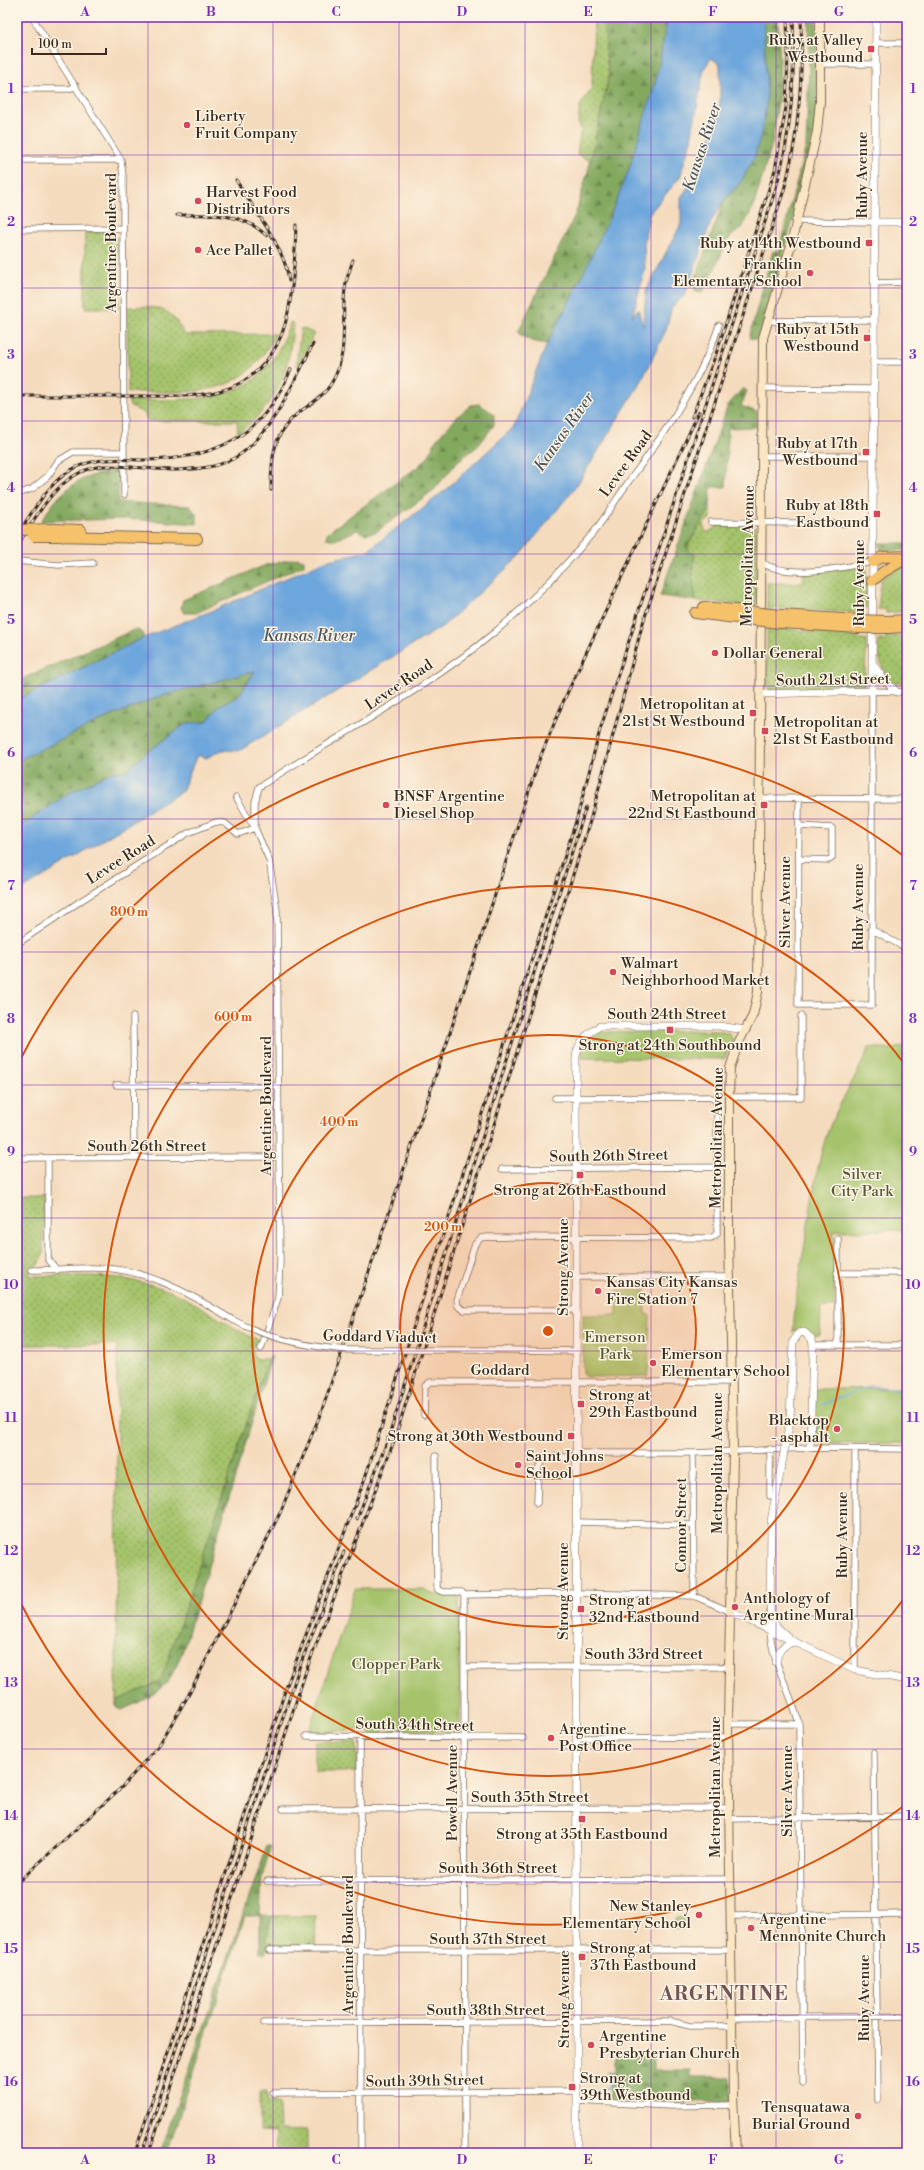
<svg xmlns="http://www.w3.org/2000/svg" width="924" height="2170" viewBox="0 0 924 2170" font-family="'Libre Bodoni',serif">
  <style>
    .grass { fill: url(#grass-dots); stroke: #707644 }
    .forest { fill: url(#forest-firs); stroke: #5f6a3e }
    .park { fill: #a4c36b; stroke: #707644 }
    .water { fill: #6da6dc; stroke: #54687d; fill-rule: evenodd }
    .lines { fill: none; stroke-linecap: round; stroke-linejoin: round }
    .stream { stroke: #6da6dc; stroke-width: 1.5 }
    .minor-casing { stroke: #7c6856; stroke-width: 7 }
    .tertiary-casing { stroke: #7c6856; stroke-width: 8 }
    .secondary-casing { stroke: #7c6856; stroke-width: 10 }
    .motorway-casing { stroke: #7c6856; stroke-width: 12 }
    .minor { stroke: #fff; stroke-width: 5.5 }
    .tertiary { stroke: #fff; stroke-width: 7 }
    .secondary { stroke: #fbe6c4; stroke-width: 8 }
    .motorway { stroke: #f5c16b; stroke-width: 10 }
    .rail-casing { stroke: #3b2a1e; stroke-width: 3 }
    .rail { stroke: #fcf5e5; stroke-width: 1.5; stroke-dasharray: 4.5; stroke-linecap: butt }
    .minor-bridge-casing { stroke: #7c6856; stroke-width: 7; stroke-linecap: butt }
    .tertiary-bridge-casing { stroke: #7c6856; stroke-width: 8; stroke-linecap: butt }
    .motorway-bridge-casing { stroke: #7c6856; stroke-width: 12; stroke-linecap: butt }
    .minor-bridge { stroke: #fff; stroke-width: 5.5 }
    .tertiary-bridge { stroke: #fff; stroke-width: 7 }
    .motorway-bridge { stroke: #f5c16b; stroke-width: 10 }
    .grid { fill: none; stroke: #7b2cbf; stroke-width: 1; stroke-opacity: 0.55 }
    .ring { fill: none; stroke: #d7540e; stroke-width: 2 }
    .poi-dot { fill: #d1495b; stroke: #fcf5e5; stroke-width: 1.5 }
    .labels { text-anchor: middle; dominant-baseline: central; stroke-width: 3; stroke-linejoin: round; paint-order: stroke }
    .poi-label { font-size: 15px; fill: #3b2a1e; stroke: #fcf5e5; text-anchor: start }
    .street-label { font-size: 15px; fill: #3b2a1e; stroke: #fcf5e5 }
    .park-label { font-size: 15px; fill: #5a5835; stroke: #fcf5e5 }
    .water-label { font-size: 16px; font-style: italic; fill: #4c5560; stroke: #fcf5e5 }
    .district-label { font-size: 19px; font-weight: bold; letter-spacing: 1px; fill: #735457; stroke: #fcf5e5 }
    .centre { fill: #d7540e; stroke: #fcf5e5; stroke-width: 2 }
    .ring-label { font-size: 12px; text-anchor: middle; font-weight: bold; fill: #d7540e; stroke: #fcf5e5; stroke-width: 3; stroke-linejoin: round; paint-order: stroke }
    .neatline { fill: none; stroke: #7b2cbf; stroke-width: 1.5 }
    .grid-label { font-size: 13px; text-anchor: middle; font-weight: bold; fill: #7b2cbf }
  </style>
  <defs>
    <pattern id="grass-dots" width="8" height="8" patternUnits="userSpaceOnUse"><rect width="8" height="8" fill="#a4c36b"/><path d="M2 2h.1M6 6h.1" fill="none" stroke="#879f57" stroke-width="1.8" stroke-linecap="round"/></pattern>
    <pattern id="forest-firs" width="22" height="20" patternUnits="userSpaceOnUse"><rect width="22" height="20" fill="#83a95f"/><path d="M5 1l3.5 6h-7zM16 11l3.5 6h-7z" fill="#6c8a4e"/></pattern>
  </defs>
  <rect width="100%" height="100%" fill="#fcf5e5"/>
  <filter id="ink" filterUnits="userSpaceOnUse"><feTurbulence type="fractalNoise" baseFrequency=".025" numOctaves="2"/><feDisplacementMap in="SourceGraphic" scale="8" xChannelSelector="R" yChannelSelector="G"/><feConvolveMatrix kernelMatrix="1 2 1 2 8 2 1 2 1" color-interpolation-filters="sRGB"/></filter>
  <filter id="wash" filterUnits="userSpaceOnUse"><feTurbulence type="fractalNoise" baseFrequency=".012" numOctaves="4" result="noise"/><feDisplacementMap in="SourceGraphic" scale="16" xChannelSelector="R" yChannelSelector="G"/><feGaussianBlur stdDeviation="0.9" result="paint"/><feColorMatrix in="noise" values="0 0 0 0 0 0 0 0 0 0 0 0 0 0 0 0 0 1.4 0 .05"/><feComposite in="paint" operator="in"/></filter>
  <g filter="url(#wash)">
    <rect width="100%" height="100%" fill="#f5dbbe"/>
    <path class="grass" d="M594 17H605L606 55 609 76 591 162 577 154 581 128 578 123 580 106 592 88Z
      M85 232H110L117 238 119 308H85Z
      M127 307C142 307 161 305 172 316 177 321 181 329 185 335L276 334C240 402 195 391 128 392Z
      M290 322 293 323C290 371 278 404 238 433L237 421H148L144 413 130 406 128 400C200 399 264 408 290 322Z
      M301 328 314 333 299 365H296Z
      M710 508V519L706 521 703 526 707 533 719 525 756 527V606L696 601 692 575 695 554 691 553 687 547Z
      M866 566 867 608H859V613L767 608V583H803V573Z
      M899 567H907V611L886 613V609H878L881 579Z
      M778 627 804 631 858 635V639H867L864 686 769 690V687H767V629H778Z
      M886 636H907V683H892L887 680 879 657 878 640H886Z
      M17 1198H44L43 1255 38 1265 30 1267V1276C80 1275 130 1273 177 1294 206 1307 230 1329 259 1340L252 1348 254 1356 257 1359H268L162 1678 157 1683 116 1701 117 1345H17Z
      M315 1741 357 1742 358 1772H315Z
      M272 1916H316L315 1949H267L268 1931Z
      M260 2091H266L268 2102 279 2103 280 2130 307 2131V2153H276V2132L260 2131Z"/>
    <path class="forest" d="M605 17H668C664 38 661 59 656 80 634 172 593 261 547 344 535 342 527 341 518 332L576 213 589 167 609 76 606 55Z
      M763 17H778L780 61 778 102 772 144 753 208 742 228 730 237 703 292 695 291 693 285 724 200 740 183 767 97Z
      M808 17H816L817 97 815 128 800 196 758 340 749 338 773 251 778 253 806 146 809 68Z
      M743 388 747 391 741 406 757 412V427L728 428 726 487H711L710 508 687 547 691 553 695 554 692 575 696 601 660 596 728 405Z
      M479 404 494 414V425L478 446 458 461 434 490 376 532 365 534 357 530 335 540 326 538 327 533 416 468 428 457 436 440 458 416 471 405Z
      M113 471 119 472 118 502 190 506 197 515V524L129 519 41 521C61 490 75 477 113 471Z
      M877 543H907V550L882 551Z
      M298 558 304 560V565L196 613H184L181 608 183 600 268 564Z
      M136 629 143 633V638L17 700V681Z
      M255 670 238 697 220 705 206 722 187 723 145 754 127 771 113 772 17 829V761L104 719 161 696Z
      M272 1356 182 1653 169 1681 150 1697 122 1710 116 1707V1701L157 1683 162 1678 268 1359Z
      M267 1846H271L262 1877 260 1916H272L268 1931 266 1953H260V1916H245L167 2153H160Z
      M653 2055V2070H690V2077H730V2102L610 2101 607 2073H615V2057Z
      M907 2103V2153H903L902 2113Z"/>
    <path class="park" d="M719 1031 729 1034 732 1037V1043L724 1059 582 1058C583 1044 591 1036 604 1032Z
      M907 1046V1230L834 1231V1307H821L820 1335H812L807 1329H797L793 1332C795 1298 801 1265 807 1232 811 1203 816 1172 824 1143 834 1108 856 1080 869 1047L892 1049Z
      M617 1290H645V1314L650 1315 648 1376 586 1377 583 1375V1315H617Z
      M907 1388V1443L819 1444 815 1440V1389Z
      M355 1589H424C433 1598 447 1595 459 1595L460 1735H445L442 1730 433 1731 434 1735H432L429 1730H382L384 1735H371L368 1730 329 1731 331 1735H314L310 1727Z
      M675 1918H686V1929H675Z"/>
    <path class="water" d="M668 17H763L767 97 763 126 755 156 740 183 724 200 711 222 685 295 672 307 666 330 642 380 577 485 520 556 443 626 239 751 222 750 206 758 197 755 182 791 17 893V829L69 793 113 772 127 771 145 754 187 723 206 722 220 705 238 697 255 671 161 696 104 719 17 761V700L143 638 214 610 325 561 367 551 443 492 514 427 547 344 577 287 611 214 629 169 656 80ZM711 58 720 64V102L712 133 697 175 681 197V224L646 291 643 326 638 309 632 317 645 269 644 244 649 214 680 177 691 140 704 69Z"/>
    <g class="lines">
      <path class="stream" d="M821 1405 870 1386 907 1390
        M589 2092 609 2087 612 2072"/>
    </g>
  </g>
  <g filter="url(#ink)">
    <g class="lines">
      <g class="minor-casing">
        <path id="minor" d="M32 17 121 160 123 176 124 495
          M875 43H907
          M821 64H875
          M17 89H69L76 86
          M17 160H121
          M795 221 875 222
          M17 229 123 228
          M874 283 907 282
          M767 321 873 320
          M873 362H907
          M762 388 873 389
          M763 456H872
          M17 494 32 489 48 476 58 461 73 452H124
          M711 522 872 524
          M17 561 58 565 93 563
          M762 563C790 579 841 568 872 562
          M236 797 255 828 269 860 277 910 280 1262 278 1298 261 1349
          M759 798 907 799
          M799 798 798 1005H872V691L907 692
          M799 859 829 860 832 858V828L799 826
          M871 929 907 949
          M17 944 82 900 188 833 216 822 225 823 238 834 255 828V802L259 787C338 735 423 692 496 631 531 602 564 568 593 533 606 517 617 498 629 481 663 436 702 379 719 325
          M133 1017 134 1158
          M116 1085 278 1086
          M729 1097H801V1016
          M555 1098 709 1097 714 1099 717 1104V1234L711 1238 487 1237 481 1238 475 1244 457 1300 458 1306 464 1310H576
          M17 1158 278 1157
          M48 1158V1259L57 1270
          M502 1169 717 1167
          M838 1238V1345
          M32 1270C59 1270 87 1266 114 1269 157 1274 197 1298 233 1320
          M837 1273H907
          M576 1277H730
          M813 1345H907
          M507 1350 576 1351
          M424 1415 425 1386 430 1382H731
          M576 1453H693L810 1448 907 1449
          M693 1453 694 1596
          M436 1456 437 1587 438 1590 443 1592H462L464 1595 465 2153
          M770 1496V1449
          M537 1503 538 1470 543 1457H576
          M576 1522 693 1525
          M464 1595 576 1593 694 1596 729 1611
          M770 1630C772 1664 791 1691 799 1724L803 2083
          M464 1667H729
          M855 1670V1449
          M728 1724H799
          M306 1736 523 1738
          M360 1736 361 2153
          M577 1738 728 1737
          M874 1752 878 2100
          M283 1809 729 1808
          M729 1819 907 1816
          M267 1881 730 1879
          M731 1916 907 1914
          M269 1950H731
          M731 2018 907 2016
          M264 2023 670 2021 690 2026H731
          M273 2093 577 2091
          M577 2101 671 2106 733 2105"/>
      </g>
      <g class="tertiary-casing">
        <path id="tertiary" d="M875 222H907
          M872 662 883 679 897 692
          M760 694 872 691 876 17
          M786 1440 790 1421 793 1342 799 1333 804 1332 812 1339 813 1345 810 1448
          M729 1611 855 1670 907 1680
          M770 1615 776 1626 787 1636
          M770 1630 771 1521 783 1458
          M776 1662C778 1651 782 1645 794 1642
          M577 2153 576 1056C579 1041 587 1034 600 1026H719L745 1030"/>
      </g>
      <g class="secondary-casing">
        <path id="secondary" d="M736 2153 733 2097 728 1724 733 1450 729 1234V1097L730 1068 738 1044 753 1015 758 992 763 338 791 245 817 132 820 101V17"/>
      </g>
      <g class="motorway-casing">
        <path id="motorway" d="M54 529 81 530
          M54 536 197 539
          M872 562 882 557 907 556
          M872 581 883 572 902 561
          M704 607 744 611
          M695 613 744 619
          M781 615 858 620
          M887 621 907 620
          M781 623 859 628
          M887 628 907 627"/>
      </g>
      <use href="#minor" class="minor"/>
      <use href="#tertiary" class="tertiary"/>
      <use href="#secondary" class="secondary"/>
      <use href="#motorway" class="motorway"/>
      <g class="rail-casing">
        <path id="rail" d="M236 180C254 210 285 247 289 281
          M177 215C210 215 241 211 267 236
          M17 396C57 396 98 396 138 396 166 396 196 398 223 390 249 383 271 361 281 336 293 307 295 257 296 225
          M692 417 716 354 775 170 786 107 788 56 787 17
          M271 490C271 458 273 431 301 411 312 403 325 395 332 382 349 354 341 321 345 289 346 279 350 269 353 260
          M17 535C34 510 50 478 79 466 99 457 125 460 146 460 216 459 264 436 291 369
          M17 546C38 514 60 469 104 466 129 465 153 470 177 470 196 469 215 468 233 459 270 439 295 380 313 344
          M357 1519 388 1439 586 807
          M17 1883 122 1787 159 1745 188 1696 280 1513 322 1410 446 1045 539 760 564 700 699 412
          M135 2153 286 1688 365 1478 577 818 600 730 776 188C792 131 795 76 793 17
          M142 2153 299 1668 344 1552
          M149 2153 306 1671 394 1441 590 821 642 626 784 190C800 133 803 76 801 17"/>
      </g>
      <use href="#rail" class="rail"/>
      <g class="minor-bridge-casing">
        <path id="minor-bridge" d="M233 1320C269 1339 308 1347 348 1350H507"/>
      </g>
      <g class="tertiary-bridge-casing">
        <path id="tertiary-bridge" d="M783 1458 786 1440"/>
      </g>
      <g class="motorway-bridge-casing">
        <path id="motorway-bridge" d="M17 530 54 529
          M33 536H54
          M744 611 781 615
          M744 619 781 623
          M858 620 887 621
          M859 628H887"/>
      </g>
      <use href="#minor-bridge" class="minor-bridge"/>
      <use href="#tertiary-bridge" class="tertiary-bridge"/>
      <use href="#motorway-bridge" class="motorway-bridge"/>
    </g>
  </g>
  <path class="grid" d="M148 17V2153M273 17V2153M399 17V2153M525 17V2153M651 17V2153M776 17V2153M17 155H907M17 288H907M17 421H907M17 554H907M17 686H907M17 819H907M17 952H907M17 1085H907M17 1218H907M17 1351H907M17 1484H907M17 1616H907M17 1749H907M17 1882H907M17 2015H907"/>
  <circle cx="548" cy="1331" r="148" fill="#d7540e" fill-opacity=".12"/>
  <g class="ring">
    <circle cx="548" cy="1331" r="148"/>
    <circle cx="548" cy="1331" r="296"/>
    <path d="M906 1596A445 445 0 1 1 906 1066"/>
    <path d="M905 1805A593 593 0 0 1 17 1596M17 1066A593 593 0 0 1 905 857"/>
  </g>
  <g class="poi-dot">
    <rect x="867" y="45" width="8" height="8" rx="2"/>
    <circle cx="187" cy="125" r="4"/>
    <circle cx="198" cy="201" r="4"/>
    <rect x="865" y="239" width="8" height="8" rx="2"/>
    <circle cx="198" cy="250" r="4"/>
    <circle cx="810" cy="273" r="4"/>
    <rect x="863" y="334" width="8" height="8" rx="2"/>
    <rect x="862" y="448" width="8" height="8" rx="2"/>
    <rect x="873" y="510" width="8" height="8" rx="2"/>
    <circle cx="715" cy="653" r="4"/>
    <rect x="749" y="709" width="8" height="8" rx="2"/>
    <rect x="761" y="727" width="8" height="8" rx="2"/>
    <circle cx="386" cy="805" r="4"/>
    <rect x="760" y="801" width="8" height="8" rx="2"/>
    <circle cx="613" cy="972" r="4"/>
    <rect x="666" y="1026" width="8" height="8" rx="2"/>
    <rect x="576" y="1171" width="8" height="8" rx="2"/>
    <circle cx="598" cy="1291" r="4"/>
    <circle cx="653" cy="1363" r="4"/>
    <rect x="577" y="1400" width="8" height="8" rx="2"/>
    <circle cx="837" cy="1429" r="4"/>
    <rect x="567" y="1432" width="8" height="8" rx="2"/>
    <circle cx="518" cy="1465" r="4"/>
    <circle cx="735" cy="1607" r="4"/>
    <rect x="577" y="1605" width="8" height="8" rx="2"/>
    <circle cx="551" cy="1738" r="4"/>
    <rect x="578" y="1815" width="8" height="8" rx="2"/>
    <circle cx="699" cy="1915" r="4"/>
    <circle cx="751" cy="1928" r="4"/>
    <rect x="578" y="1953" width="8" height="8" rx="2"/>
    <circle cx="591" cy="2045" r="4"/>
    <rect x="568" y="2083" width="8" height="8" rx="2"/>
    <circle cx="858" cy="2116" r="4"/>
  </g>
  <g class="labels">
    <g class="poi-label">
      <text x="863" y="40" text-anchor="end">Ruby at Valley<tspan x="863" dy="17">Westbound</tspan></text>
      <text x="195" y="116">Liberty<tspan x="195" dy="17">Fruit Company</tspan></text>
      <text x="206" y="192">Harvest Food<tspan x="206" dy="17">Distributors</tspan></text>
      <text x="861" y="243" text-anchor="end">Ruby at 14th Westbound</text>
      <text x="206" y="250">Ace Pallet</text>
      <text x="802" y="264" text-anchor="end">Franklin<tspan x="802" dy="17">Elementary School</tspan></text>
      <text x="859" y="329" text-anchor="end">Ruby at 15th<tspan x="859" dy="17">Westbound</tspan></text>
      <text x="858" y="443" text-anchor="end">Ruby at 17th<tspan x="858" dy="17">Westbound</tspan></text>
      <text x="869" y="505" text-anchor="end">Ruby at 18th<tspan x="869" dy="17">Eastbound</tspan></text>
      <text x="723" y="653">Dollar General</text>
      <text x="745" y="704" text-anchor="end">Metropolitan at<tspan x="745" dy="17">21st St Westbound</tspan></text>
      <text x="773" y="722">Metropolitan at<tspan x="773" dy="17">21st St Eastbound</tspan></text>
      <text x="394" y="796">BNSF Argentine<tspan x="394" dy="17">Diesel Shop</tspan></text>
      <text x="756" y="796" text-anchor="end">Metropolitan at<tspan x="756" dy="17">22nd St Eastbound</tspan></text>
      <text x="621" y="963">Walmart<tspan x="621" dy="17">Neighborhood Market</tspan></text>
      <text x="670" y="1045" text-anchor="middle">Strong at 24th Southbound</text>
      <text x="580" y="1190" text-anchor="middle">Strong at 26th Eastbound</text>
      <text x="606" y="1282">Kansas City Kansas<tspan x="606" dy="17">Fire Station 7</tspan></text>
      <text x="661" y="1354">Emerson<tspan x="661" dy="17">Elementary School</tspan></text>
      <text x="589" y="1395">Strong at<tspan x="589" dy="17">29th Eastbound</tspan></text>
      <text x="829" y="1420" text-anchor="end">Blacktop<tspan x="829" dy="17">- asphalt</tspan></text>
      <text x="563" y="1436" text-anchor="end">Strong at 30th Westbound</text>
      <text x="526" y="1456">Saint Johns<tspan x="526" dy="17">School</tspan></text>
      <text x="743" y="1598">Anthology of<tspan x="743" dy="17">Argentine Mural</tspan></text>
      <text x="589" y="1600">Strong at<tspan x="589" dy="17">32nd Eastbound</tspan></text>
      <text x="559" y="1729">Argentine<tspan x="559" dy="17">Post Office</tspan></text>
      <text x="582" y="1834" text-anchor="middle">Strong at 35th Eastbound</text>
      <text x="691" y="1906" text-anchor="end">New Stanley<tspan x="691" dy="17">Elementary School</tspan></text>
      <text x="759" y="1919">Argentine<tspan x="759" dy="17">Mennonite Church</tspan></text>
      <text x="590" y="1948">Strong at<tspan x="590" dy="17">37th Eastbound</tspan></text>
      <text x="599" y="2036">Argentine<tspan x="599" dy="17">Presbyterian Church</tspan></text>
      <text x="580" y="2078">Strong at<tspan x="580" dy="17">39th Westbound</tspan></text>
      <text x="850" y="2107" text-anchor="end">Tensquatawa<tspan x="850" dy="17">Burial Ground</tspan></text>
    </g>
    <g class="street-label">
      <text transform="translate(862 175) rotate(-90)">Ruby Avenue</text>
      <text transform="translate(111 243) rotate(-90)">Argentine Boulevard</text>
      <text transform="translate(626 464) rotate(-54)">Levee Road</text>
      <text transform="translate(748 556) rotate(-89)">Metropolitan Avenue</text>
      <text transform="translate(859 583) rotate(-90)">Ruby Avenue</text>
      <text transform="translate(833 680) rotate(-1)">South 21st Street</text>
      <text transform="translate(399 685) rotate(-34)">Levee Road</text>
      <text transform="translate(121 860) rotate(-32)">Levee Road</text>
      <text transform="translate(785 902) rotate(-90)">Silver Avenue</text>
      <text transform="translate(858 907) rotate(-90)">Ruby Avenue</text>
      <text x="667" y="1014">South 24th Street</text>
      <text transform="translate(266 1106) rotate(-90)">Argentine Boulevard</text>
      <text transform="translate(717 1138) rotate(-89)">Metropolitan Avenue</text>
      <text x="147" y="1146">South 26th Street</text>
      <text transform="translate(609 1156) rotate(-1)">South 26th Street</text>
      <text transform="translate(563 1267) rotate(-90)">Strong Avenue</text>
      <text transform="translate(380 1337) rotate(1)">Goddard Viaduct</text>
      <text x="500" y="1370">Goddard</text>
      <text transform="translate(717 1463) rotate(-90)">Metropolitan Avenue</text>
      <text transform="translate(681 1525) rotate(-90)">Connor Street</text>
      <text transform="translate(842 1535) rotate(-90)">Ruby Avenue</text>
      <text transform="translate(563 1591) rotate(-90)">Strong Avenue</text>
      <text x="644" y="1654">South 33rd Street</text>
      <text transform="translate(415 1725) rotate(1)">South 34th Street</text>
      <text transform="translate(715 1787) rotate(-90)">Metropolitan Avenue</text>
      <text transform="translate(787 1791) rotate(-90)">Silver Avenue</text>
      <text transform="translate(452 1793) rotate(-90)">Powell Avenue</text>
      <text x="530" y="1797">South 35th Street</text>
      <text x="498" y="1868">South 36th Street</text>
      <text x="488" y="1939">South 37th Street</text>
      <text transform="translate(348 1945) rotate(-90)">Argentine Boulevard</text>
      <text transform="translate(864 1998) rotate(-90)">Ruby Avenue</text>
      <text transform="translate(564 1999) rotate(-90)">Strong Avenue</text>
      <text x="486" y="2010">South 38th Street</text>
      <text transform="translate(425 2081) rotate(-1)">South 39th Street</text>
    </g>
    <g class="park-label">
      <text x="862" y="1174">Silver<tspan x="862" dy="17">City Park</tspan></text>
      <text x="615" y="1337">Emerson<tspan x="615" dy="17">Park</tspan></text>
      <text x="396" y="1664">Clopper Park</text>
    </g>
    <g class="water-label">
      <text transform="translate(702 147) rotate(-72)">Kansas River</text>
      <text transform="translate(564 432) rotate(-55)">Kansas River</text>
      <text x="309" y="636">Kansas River</text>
    </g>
    <g class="district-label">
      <text x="724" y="1994">ARGENTINE</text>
    </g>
  </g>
  <circle cx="548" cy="1331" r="6" class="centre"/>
  <g class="ring-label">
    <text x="129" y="916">800 m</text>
    <text x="233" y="1021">600 m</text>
    <text x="339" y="1126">400 m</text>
    <text x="443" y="1231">200 m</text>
  </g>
  <rect width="924" height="2170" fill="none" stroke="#fcf5e5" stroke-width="44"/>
  <path d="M32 48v6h74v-6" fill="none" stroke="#3b2a1e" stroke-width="2"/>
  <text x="38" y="48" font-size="12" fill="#3b2a1e" stroke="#fcf5e5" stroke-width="3" paint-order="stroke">100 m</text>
  <rect x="22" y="22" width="880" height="2126" class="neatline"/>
  <g class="grid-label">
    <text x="85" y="16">A</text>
    <text x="211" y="16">B</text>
    <text x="336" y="16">C</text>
    <text x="462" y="16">D</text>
    <text x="588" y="16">E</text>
    <text x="713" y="16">F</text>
    <text x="839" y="16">G</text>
    <text x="11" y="93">1</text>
    <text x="913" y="93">1</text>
    <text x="11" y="226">2</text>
    <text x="913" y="226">2</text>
    <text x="11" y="359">3</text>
    <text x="913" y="359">3</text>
    <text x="11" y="492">4</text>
    <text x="913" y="492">4</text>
    <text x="11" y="624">5</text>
    <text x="913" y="624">5</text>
    <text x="11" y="757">6</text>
    <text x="913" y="757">6</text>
    <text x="11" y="890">7</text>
    <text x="913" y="890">7</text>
    <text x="11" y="1023">8</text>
    <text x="913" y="1023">8</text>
    <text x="11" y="1156">9</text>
    <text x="913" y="1156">9</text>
    <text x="11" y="1289">10</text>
    <text x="913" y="1289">10</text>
    <text x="11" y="1422">11</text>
    <text x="913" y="1422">11</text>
    <text x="11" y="1555">12</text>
    <text x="913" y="1555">12</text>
    <text x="11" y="1687">13</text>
    <text x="913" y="1687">13</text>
    <text x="11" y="1820">14</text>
    <text x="913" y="1820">14</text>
    <text x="11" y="1953">15</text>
    <text x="913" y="1953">15</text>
    <text x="11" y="2086">16</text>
    <text x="913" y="2086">16</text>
    <text x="85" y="2164">A</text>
    <text x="211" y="2164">B</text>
    <text x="336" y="2164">C</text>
    <text x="462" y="2164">D</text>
    <text x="588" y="2164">E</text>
    <text x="713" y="2164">F</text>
    <text x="839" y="2164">G</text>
  </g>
</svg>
